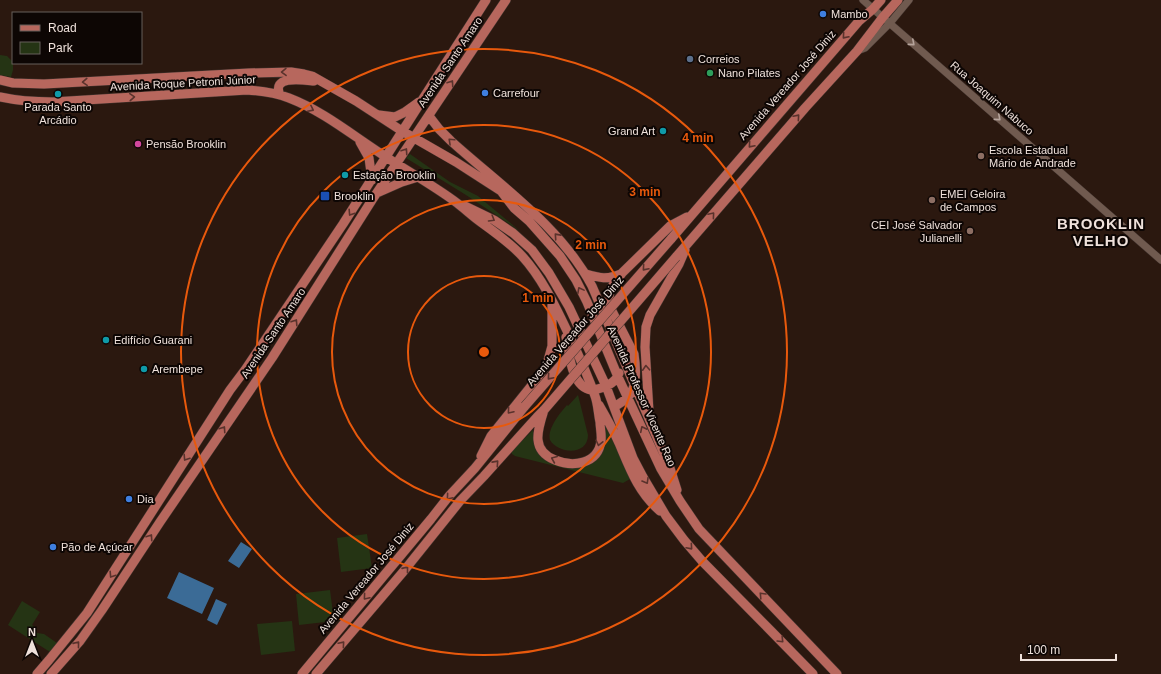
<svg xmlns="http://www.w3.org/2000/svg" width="1161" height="674" viewBox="0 0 1161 674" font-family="Helvetica,sans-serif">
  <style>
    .green { fill: #253414 }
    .water { fill: #3b6b96 }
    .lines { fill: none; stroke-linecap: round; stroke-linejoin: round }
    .minor-casing { stroke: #433530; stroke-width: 8 }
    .major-casing { stroke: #433530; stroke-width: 10 }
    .minor { stroke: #705a4f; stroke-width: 7 }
    .major { stroke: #b7675d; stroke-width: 9 }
    .major-bridge-casing { stroke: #433530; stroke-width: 10; stroke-linecap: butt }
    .major-bridge { stroke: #b7675d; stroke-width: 9 }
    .oneway { stroke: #59322c }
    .oneway2 { stroke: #b6a49c }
    .ring { fill: none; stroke: #e8590c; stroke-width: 2 }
    .shop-dot { fill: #3f7fe0; stroke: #0d0604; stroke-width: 1.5 }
    .service-dot { fill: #5c6f8a; stroke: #0d0604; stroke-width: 1.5 }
    .leisure-dot { fill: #2e9e5b; stroke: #0d0604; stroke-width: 1.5 }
    .culture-dot { fill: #0f9aa8; stroke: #0d0604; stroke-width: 1.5 }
    .hotel-dot { fill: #d1479c; stroke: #0d0604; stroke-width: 1.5 }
    .education-dot { fill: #8d6e63; stroke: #0d0604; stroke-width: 1.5 }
    .transit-dot { fill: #1a4fb4; stroke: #0d0604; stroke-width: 1.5 }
    .labels { text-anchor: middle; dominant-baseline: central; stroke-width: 4; stroke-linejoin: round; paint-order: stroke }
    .poi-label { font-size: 11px; fill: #efe1db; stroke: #0d0604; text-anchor: start }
    .street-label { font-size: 11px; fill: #efe1db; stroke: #0d0604 }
    .district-label { font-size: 15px; font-weight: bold; letter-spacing: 1px; fill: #efe1db; stroke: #0d0604 }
    .centre { fill: #e8590c; stroke: #0d0604; stroke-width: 2 }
    .ring-label { font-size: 12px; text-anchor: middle; font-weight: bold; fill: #e8590c; stroke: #0d0604; stroke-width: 4; stroke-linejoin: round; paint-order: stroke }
  </style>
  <rect width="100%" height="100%" fill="#2b180f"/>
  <path class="green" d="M0 55 7 56 13 62V70L11 77 0 75Z
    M410 154 450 182 478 196 520 231 466 195 406 158Z
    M578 395 588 435C588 456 558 454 550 440 547 429 560 413 567 405L568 406Z
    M604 423 630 476V479L623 483 515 456 512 454V451L533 430C533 437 533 447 538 453 548 466 582 473 595 461 605 451 604 436 604 423Z
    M367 534 372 568 341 572 337 538Z
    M330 590 334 621 299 625 296 594Z
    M22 601 40 612 32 625 35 627 37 633 44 634 57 643 50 652 8 625Z
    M292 621 295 651 261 655 257 624Z"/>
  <path class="water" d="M241 542 252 549 239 568 228 561Z
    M179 572 214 588 202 614 167 598Z
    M216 599 227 604 217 625 207 620Z"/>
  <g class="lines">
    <g class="minor-casing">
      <path id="minor" d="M863 0 1161 260
        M857 51 865 48 890 23 909 0"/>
    </g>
    <g class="major-casing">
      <path id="major" d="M0 80 13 83 44 84 249 73 291 72 304 74 312 76 356 101 402 131 456 162 501 191 514 208 529 221 560 256 576 280 587 302 618 377 661 469 680 501 699 529 837 674
        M280 95C271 75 303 80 314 81
        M0 97C18 101 35 102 53 102L247 90C261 91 276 93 289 98 323 111 352 135 383 155 407 171 433 185 457 203 465 209 473 217 482 223 496 233 510 243 522 256 543 279 556 308 570 337 579 356 588 376 595 396 598 404 598 413 600 422 600 428 602 435 601 441 598 465 572 467 555 460 530 450 538 429 544 410
        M379 115 395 117 405 112 419 102
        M429 116 439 129 451 141C501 186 561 227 592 286L670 468 677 490
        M360 142 369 158 372 180
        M377 193 402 182 418 177
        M465 206 494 220 513 233 532 250 549 273 569 307 606 386 633 458 643 477 666 516 684 540 702 561 772 632 813 674
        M671 239 859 21 873 9 881 0
        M676 257 805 108 857 51 883 17 898 0
        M586 274C600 278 607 280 621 274
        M566 337C569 352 571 388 592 390 594 390 598 389 601 388 609 385 616 382 619 373
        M599 405C606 417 613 430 619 443 630 469 638 492 660 511
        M614 407C618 404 623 402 627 398 638 388 636 367 634 354L611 309 609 296 611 288 622 273 670 226 687 217
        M649 411 645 347 646 327 650 315 679 264 685 250
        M481 456 491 436 536 380 547 364 552 346V305
        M37 674 49 660 87 613 230 390 245 370 343 224 486 0
        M51 674 80 641 102 610 160 522 272 358 372 200 506 0
        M302 674 431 519 449 496 475 468 525 406
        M316 674 403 572 460 501 484 476 537 417 543 411"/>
    </g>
    <use href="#minor" class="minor"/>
    <use href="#major" class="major"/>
    <g class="major-bridge-casing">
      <path id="major-bridge" d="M525 406 671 239
        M544 410 676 257"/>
    </g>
    <use href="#major-bridge" class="major-bridge"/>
  </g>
  <defs><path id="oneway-chevron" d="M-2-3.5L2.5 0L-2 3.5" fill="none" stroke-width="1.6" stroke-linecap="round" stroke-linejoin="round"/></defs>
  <g class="oneway">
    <use href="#oneway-chevron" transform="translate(845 36) rotate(131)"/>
    <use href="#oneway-chevron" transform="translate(284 72) rotate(179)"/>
    <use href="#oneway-chevron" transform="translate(85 82) rotate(177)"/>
    <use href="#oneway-chevron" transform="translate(451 83) rotate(-56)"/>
    <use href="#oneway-chevron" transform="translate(132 97) rotate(-4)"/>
    <use href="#oneway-chevron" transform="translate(311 109) rotate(26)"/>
    <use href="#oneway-chevron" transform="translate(797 117) rotate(-49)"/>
    <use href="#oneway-chevron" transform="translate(451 141) rotate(-137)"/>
    <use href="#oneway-chevron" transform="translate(751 145) rotate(131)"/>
    <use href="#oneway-chevron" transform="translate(405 151) rotate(-56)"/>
    <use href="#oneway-chevron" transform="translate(351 213) rotate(123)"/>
    <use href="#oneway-chevron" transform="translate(712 215) rotate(-50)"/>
    <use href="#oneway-chevron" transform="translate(492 219) rotate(31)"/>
    <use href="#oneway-chevron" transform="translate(557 236) rotate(-132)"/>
    <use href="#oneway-chevron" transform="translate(645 268) rotate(131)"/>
    <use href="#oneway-chevron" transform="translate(580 290) rotate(-118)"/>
    <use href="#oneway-chevron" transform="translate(295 322) rotate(-57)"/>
    <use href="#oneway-chevron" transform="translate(646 368) rotate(-93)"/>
    <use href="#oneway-chevron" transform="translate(550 377) rotate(131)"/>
    <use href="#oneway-chevron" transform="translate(510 411) rotate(130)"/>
    <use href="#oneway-chevron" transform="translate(223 429) rotate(-56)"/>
    <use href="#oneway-chevron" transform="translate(643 429) rotate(-116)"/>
    <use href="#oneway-chevron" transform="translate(599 443) rotate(103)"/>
    <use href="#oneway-chevron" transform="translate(186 458) rotate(123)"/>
    <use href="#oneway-chevron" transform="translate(554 459) rotate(-157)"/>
    <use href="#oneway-chevron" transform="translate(496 463) rotate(-48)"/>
    <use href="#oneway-chevron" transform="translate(646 481) rotate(60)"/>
    <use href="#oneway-chevron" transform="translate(449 497) rotate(130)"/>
    <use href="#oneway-chevron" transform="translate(150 537) rotate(-56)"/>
    <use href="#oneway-chevron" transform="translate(690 547) rotate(49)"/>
    <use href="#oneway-chevron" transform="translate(406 569) rotate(-51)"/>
    <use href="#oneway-chevron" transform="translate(112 575) rotate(123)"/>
    <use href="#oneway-chevron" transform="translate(762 595) rotate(-133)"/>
    <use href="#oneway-chevron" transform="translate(366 597) rotate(130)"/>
    <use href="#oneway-chevron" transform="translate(781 640) rotate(46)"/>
    <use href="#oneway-chevron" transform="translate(77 644) rotate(-51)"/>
    <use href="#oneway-chevron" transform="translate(342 644) rotate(-49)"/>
  </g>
  <g class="oneway2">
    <use href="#oneway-chevron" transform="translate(912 43) rotate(41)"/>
    <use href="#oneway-chevron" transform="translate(998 118) rotate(41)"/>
  </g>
  <g class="ring">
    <circle cx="484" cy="352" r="76"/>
    <circle cx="484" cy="352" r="152"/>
    <circle cx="484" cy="352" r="227"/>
    <circle cx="484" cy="352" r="303"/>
  </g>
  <g class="shop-dot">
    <circle cx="823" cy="14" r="4"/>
    <circle cx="485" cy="93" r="4"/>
    <circle cx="129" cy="499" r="4"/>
    <circle cx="53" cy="547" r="4"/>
  </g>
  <circle class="service-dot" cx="690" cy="59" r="4"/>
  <circle class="leisure-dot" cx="710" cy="73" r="4"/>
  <g class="culture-dot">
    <circle cx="58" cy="94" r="4"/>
    <circle cx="663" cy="131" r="4"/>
    <circle cx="345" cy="175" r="4"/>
    <circle cx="106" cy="340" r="4"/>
    <circle cx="144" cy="369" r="4"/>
  </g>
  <circle class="hotel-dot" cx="138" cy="144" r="4"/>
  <g class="education-dot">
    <circle cx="981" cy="156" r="4"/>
    <circle cx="932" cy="200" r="4"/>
    <circle cx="970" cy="231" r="4"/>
  </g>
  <rect class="transit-dot" x="320" y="191" width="10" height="10" rx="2"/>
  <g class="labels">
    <g class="poi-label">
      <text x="831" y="14">Mambo</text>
      <text x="698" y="59">Correios</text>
      <text x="718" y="73">Nano Pilates</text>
      <text x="493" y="93">Carrefour</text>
      <text x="58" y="107" text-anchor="middle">Parada Santo<tspan x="58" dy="13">Arcádio</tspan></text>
      <text x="655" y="131" text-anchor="end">Grand Art</text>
      <text x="146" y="144">Pensão Brooklin</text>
      <text x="989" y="150">Escola Estadual<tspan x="989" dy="13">Mário de Andrade</tspan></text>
      <text x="353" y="175">Estação Brooklin</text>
      <text x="940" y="194">EMEI Geloira<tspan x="940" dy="13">de Campos</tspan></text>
      <text x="334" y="196">Brooklin</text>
      <text x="962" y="225" text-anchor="end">CEI José Salvador<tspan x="962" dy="13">Julianelli</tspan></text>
      <text x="114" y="340">Edifício Guarani</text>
      <text x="152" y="369">Arembepe</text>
      <text x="137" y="499">Dia</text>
      <text x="61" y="547">Pão de Açúcar</text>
    </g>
    <g class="street-label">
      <text transform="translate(450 62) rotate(-56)">Avenida Santo Amaro</text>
      <text transform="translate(183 83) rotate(-3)">Avenida Roque Petroni Júnior</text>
      <text transform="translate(787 85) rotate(-49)">Avenida Vereador José Diniz</text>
      <text transform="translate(992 98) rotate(41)">Rua Joaquim Nabuco</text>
      <text transform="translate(575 331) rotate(-49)">Avenida Vereador José Diniz</text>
      <text transform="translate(273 333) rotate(-56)">Avenida Santo Amaro</text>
      <text transform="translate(642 396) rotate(66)">Avenida Professor Vicente Rao</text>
      <text transform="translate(366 578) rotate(-50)">Avenida Vereador José Diniz</text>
    </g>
    <g class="district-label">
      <text x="1101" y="223">BROOKLIN<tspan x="1101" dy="17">VELHO</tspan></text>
    </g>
  </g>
  <circle cx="484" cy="352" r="6" class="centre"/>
  <g class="ring-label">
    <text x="698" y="142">4 min</text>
    <text x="645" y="196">3 min</text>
    <text x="591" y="249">2 min</text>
    <text x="538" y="302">1 min</text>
  </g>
  <rect x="12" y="12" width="130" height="52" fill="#0d0604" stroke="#675e5a"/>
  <rect x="20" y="25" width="20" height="6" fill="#b7675d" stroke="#675e5a"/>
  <text x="48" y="32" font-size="12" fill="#efe1db">Road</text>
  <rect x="20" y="42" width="20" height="12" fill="#253414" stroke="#675e5a"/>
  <text x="48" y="52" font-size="12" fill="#efe1db">Park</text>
  <g transform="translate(32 642)" stroke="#0d0604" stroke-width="3" paint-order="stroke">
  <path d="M0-3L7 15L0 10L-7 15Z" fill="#efe1db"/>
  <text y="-6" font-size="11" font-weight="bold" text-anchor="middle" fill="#efe1db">N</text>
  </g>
  <path d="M1021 654v6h95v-6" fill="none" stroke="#efe1db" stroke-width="2"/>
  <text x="1027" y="654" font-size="12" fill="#efe1db" stroke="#0d0604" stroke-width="3" paint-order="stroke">100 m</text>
</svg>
